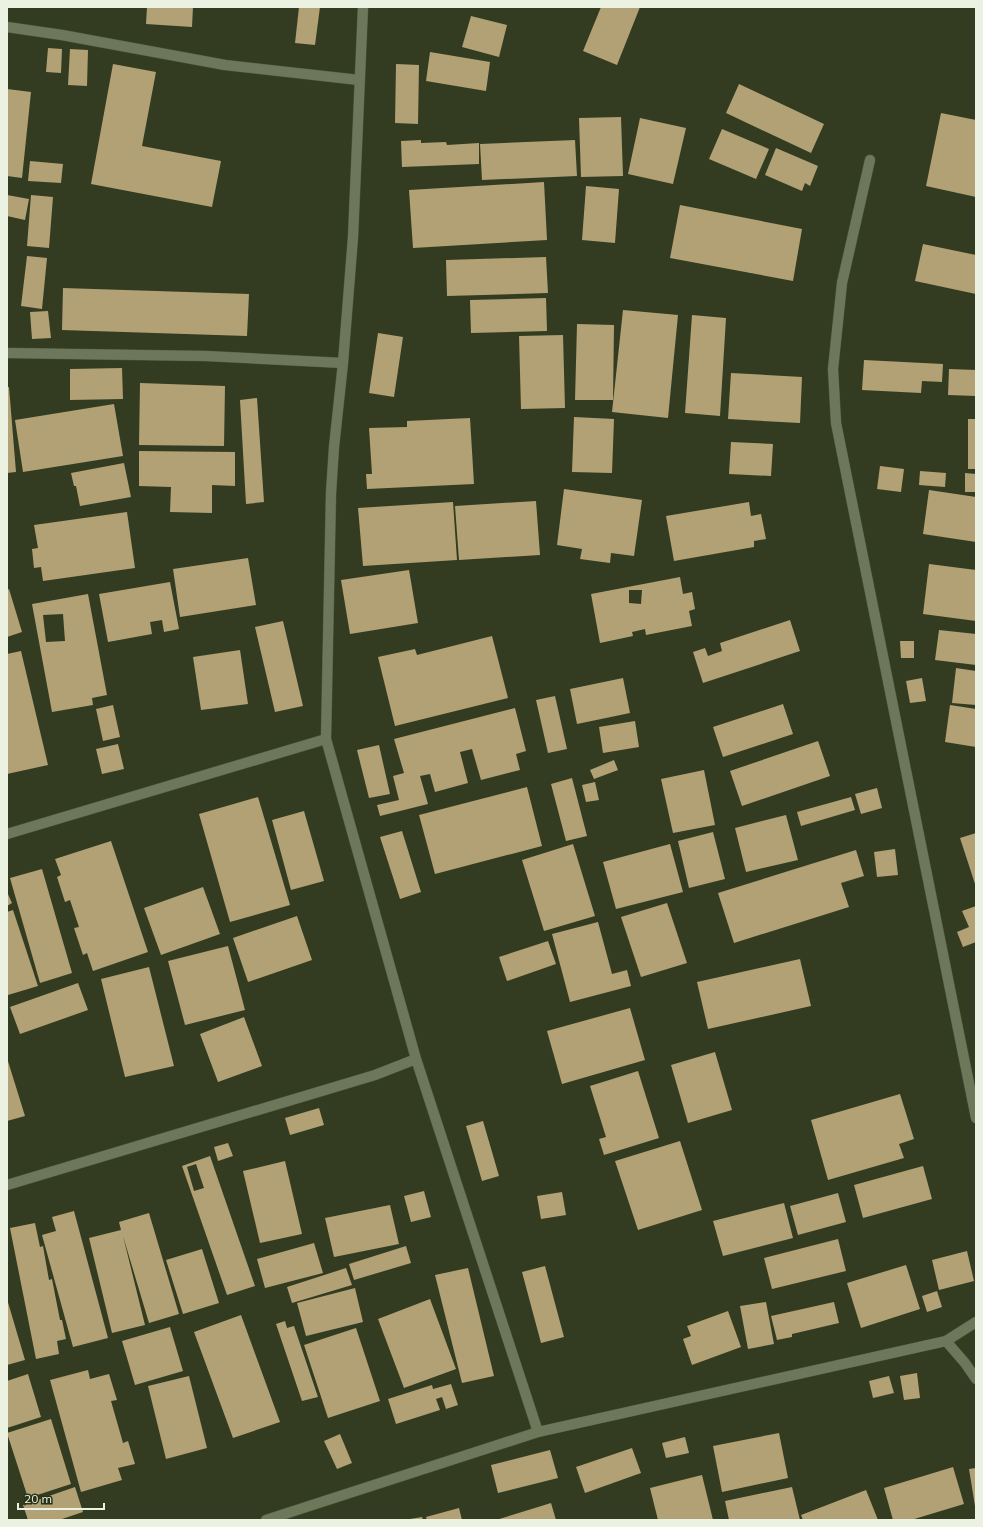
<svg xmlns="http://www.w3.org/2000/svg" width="983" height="1527" viewBox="0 0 983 1527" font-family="Mulish,sans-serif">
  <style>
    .building { fill: #b2a175; fill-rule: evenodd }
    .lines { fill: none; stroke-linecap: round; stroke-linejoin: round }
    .street-casing { stroke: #515941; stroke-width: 11 }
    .street { stroke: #6d785b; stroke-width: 10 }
  </style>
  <rect width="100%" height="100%" fill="#333c21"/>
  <path class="building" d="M147 7H193L192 27 146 24Z
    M299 7H320L315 45 295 43Z
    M601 7H640L617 65 583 51Z
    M471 16 507 25 499 57 462 47Z
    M48 48 62 49 61 73 46 72Z
    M70 49 88 50 87 86 68 85Z
    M430 52 490 62 486 91 426 81Z
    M113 64 156 72 142 146 221 161 212 207 91 184Z
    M396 64 419 65 418 124 395 123Z
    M739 84 824 124 811 153 726 113Z
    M7 89 31 92 22 178 7 176Z
    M941 113 976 120V197L926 186Z
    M621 117 623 176 581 177 579 118Z
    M640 118 686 128 673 184 628 174Z
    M722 129 769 149 756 179 709 159Z
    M421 140V143L446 142 447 145 479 143V164L402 167 401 141Z
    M575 140 577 176 482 180 480 144Z
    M776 148 818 166 810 186 805 183 802 191 765 175Z
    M30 161 63 164 61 183 28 181Z
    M544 182 547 240 413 248 409 190Z
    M586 186 619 189 615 243 582 240Z
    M7 195 29 199 25 220 7 216Z
    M31 195 53 197 49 248 27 246Z
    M680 205 802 229 793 281 670 258Z
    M923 244 976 255V294L915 281Z
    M27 256 47 258 42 309 21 306Z
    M546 257 548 293 447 296 446 260Z
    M63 288 249 294 247 336 62 330Z
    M546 298 547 331 471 333 470 300Z
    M623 310 678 315 668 418 612 412Z
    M48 311 51 338 32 339 30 312Z
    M692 315 726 318 720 416 685 413Z
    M577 324 614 325 613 400H575Z
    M378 333 403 337 394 397 369 393Z
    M563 335 565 408 521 409 519 336Z
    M864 360 943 364 942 382 922 381 921 393 862 390Z
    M122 368 123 399 70 400V369Z
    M949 369 976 370V396L948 395Z
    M731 373 802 377 800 423 728 419Z
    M140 383 225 386 224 446 139 445Z
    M7 387H9L16 472 7 473Z
    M257 398 264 502 246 504 240 400Z
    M114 404 123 456 23 472 15 420Z
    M574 417 614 419 612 473 572 472Z
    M470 418 474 484 367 489 366 474H372L369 428 407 427V421Z
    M968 419H976V469H968Z
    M731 442 773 444 771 476 729 474Z
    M139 451 235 452V486L212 485V513L170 512 171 487 139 486Z
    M124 463 131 497 80 506 76 486H74L71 473Z
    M880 466 904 469 901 492 877 489Z
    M920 471 946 473 945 487 919 485Z
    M965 473 976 474V492H965Z
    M564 489 642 500 634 556 611 553 610 563 580 559 582 549 557 545Z
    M929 490 976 497V542L923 534Z
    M536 501 540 555 459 560 455 506Z
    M453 502 457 560 363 566 358 508Z
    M749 502 751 516 761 514 766 539 754 541V547L674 561 666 516Z
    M127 512 135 568 43 581 41 567 34 568 32 549 38 548 34 525Z
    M248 558 256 605 180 617 173 569Z
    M929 564 976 570V621L923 614Z
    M409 570 418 623 350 634 341 580Z
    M680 577 683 594 692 592 695 609 689 611 692 626 646 635 645 629 632 632 633 636 600 643 591 594ZM629 590H642L641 604 629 603Z
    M170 582 179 629 164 632 162 620 150 622 152 634 108 642 99 594Z
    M9 589 22 632 7 637V590Z
    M88 594 107 695 92 698 93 705 52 712 32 604ZM63 614 65 641 46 642 43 615Z
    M790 620 800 651 703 683 693 652 705 648 708 656 722 651 720 643Z
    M283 621 303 706 275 712 255 627Z
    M939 630 976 634V665L935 660Z
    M492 636 508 698 395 726 378 657 415 649 417 655Z
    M900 641H914V658H901Z
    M240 650 248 704 201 710 193 657Z
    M21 651 48 765 7 774V654Z
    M956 668 976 671V705L952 703Z
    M623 678 630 713 577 724 570 689Z
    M922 678 926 701 910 703 906 681Z
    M555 696 567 749 548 753 536 700Z
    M783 704 793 734 723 757 713 727Z
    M113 705 120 737 103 741 96 709Z
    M950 705 976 709V747L945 742Z
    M515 708 526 751 516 754 520 770 481 780 472 749 460 752 468 783 435 792 430 774 420 776 428 804 380 816 377 805 399 800 393 776 404 773 394 739Z
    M635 721 639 747 603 753 599 727Z
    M818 741 830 776 742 806 730 771Z
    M118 744 124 769 102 774 96 749Z
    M379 745 390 794 369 798 357 750Z
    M614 760 618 770 594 779 590 770Z
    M704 770 715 825 673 833 661 779Z
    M572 778 587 836 566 841 551 784Z
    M595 782 599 800 586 802 582 785Z
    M527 787 542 846 435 874 419 815Z
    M877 788 882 808 861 814 855 794Z
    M258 797 290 905 230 922 199 814Z
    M851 797 855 810 801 826 797 812Z
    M304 811 324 881 291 890 272 820Z
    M786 815 798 860 746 872 735 828Z
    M402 831 421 892 400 899 380 837Z
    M713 832 725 879 689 888 678 841Z
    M976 833V887L960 838Z
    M111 841 148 952 93 971 87 953 83 955 74 928 79 927 70 900 65 902 57 877 61 875 55 859Z
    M573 844 595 916 544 931 522 860Z
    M670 844 683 892 616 909 603 862Z
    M895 849 898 875 877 877 874 852Z
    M856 850 864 876 841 883 849 907 734 943 718 893Z
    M42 869 72 973 40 983 10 878Z
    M203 887 220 934 161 955 144 908Z
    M7 892 12 903 7 906Z
    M667 903 687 963 641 977 621 917Z
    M976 906V942L963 947 957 932 969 927 962 911Z
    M13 910 38 986 8 995 7 991V912Z
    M297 916 312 960 248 982 233 938Z
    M598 922 612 974 627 970 631 986 570 1002 552 934Z
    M548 941 556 964 507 981 499 957Z
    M228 946 245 1010 185 1025 168 961Z
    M800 959 811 1006 708 1029 697 982Z
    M149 967 174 1066 125 1077 101 979Z
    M78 983 88 1010 20 1034 10 1007Z
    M630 1008 645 1060 562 1084 547 1031Z
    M244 1017 262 1066 218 1082 200 1034Z
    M715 1052 732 1110 688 1123 671 1065Z
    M7 1058 25 1116 7 1121Z
    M638 1071 659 1138 604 1155 599 1139 606 1137 590 1086Z
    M900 1094 914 1139 899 1144 904 1158 828 1180 811 1120Z
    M319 1108 324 1125 290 1135 285 1118Z
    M483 1121 499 1176 482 1181 466 1126Z
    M680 1141 702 1210 638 1230 615 1161Z
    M228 1143 233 1156 218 1161 214 1147Z
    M210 1156 255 1286 227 1295 182 1166ZM196 1164 204 1188 194 1191 187 1167Z
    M285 1161 302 1234 260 1243 243 1171Z
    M923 1166 932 1199 863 1218 854 1185Z
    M424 1191 431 1217 411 1222 404 1196Z
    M562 1192 566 1215 541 1219 537 1196Z
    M838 1193 846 1222 798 1235 790 1206Z
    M784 1203 793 1238 723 1256 713 1221Z
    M390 1205 399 1244 334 1257 325 1218Z
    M74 1211 108 1338 73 1347 42 1235 56 1231 52 1217Z
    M149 1213 179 1314 149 1323 123 1236 145 1325 112 1333 89 1238 121 1230 119 1222Z
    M35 1223 40 1247 43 1246 49 1280 52 1279 60 1320H62L66 1339 57 1341 59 1354 36 1359 10 1228Z
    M838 1239 846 1271 772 1289 764 1258Z
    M314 1243 323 1273 265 1288 257 1259Z
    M406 1246 411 1263 354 1280 349 1264Z
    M202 1249 219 1303 183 1314 166 1260Z
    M967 1251 974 1281 939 1290 932 1260Z
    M906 1265 920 1309 861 1328 847 1283Z
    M545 1266 564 1337 541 1343 522 1272Z
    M346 1268 352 1285 292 1303 287 1287Z
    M468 1268 494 1376 462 1383 435 1275Z
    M355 1288 363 1322 306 1336 297 1303Z
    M937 1291 942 1307 927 1312 922 1296Z
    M7 1299 25 1360 7 1365Z
    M430 1299 456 1369 404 1388 378 1319Z
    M766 1302 774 1344 748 1349 740 1306Z
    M834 1302 839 1323 792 1334V1337L777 1340 771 1316Z
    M728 1311 741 1347 692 1365 683 1339 691 1336 687 1326Z
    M241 1315 280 1422 233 1438 194 1332Z
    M285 1321 287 1328 294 1326 318 1397 302 1401 276 1324Z
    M170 1327 183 1371 135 1385 122 1341Z
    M356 1328 380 1401 328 1418 304 1345Z
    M88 1370 90 1379 109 1374 117 1400 111 1401 123 1443 128 1441 135 1464 118 1468 122 1480 81 1492 50 1380Z
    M917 1373 920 1398 904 1400 900 1376Z
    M28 1374 41 1417 7 1428V1381Z
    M189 1376 207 1448 166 1459 148 1386Z
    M889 1376 894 1393 873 1398 869 1381Z
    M451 1384 458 1405 446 1409 442 1397 436 1399 440 1410 396 1424 388 1399 432 1385 433 1389Z
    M51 1419 71 1484 28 1498 7 1433Z
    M779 1433 788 1478 722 1492 713 1446Z
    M340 1434 352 1463 337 1469 324 1441Z
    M685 1437 689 1453 666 1458 662 1443Z
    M632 1448 641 1473 585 1493 576 1467Z
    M550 1450 558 1478 498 1493 491 1465Z
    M953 1467 964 1504 911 1520H893L884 1488Z
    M976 1468V1506H975L969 1469Z
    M702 1475 713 1520H658L650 1488Z
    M75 1487 83 1512 59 1520H28L23 1505Z
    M792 1487 800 1520H729L725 1501Z
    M866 1490 878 1520H803L801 1515Z
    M551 1503 556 1520H496Z
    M459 1508 462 1520H427L426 1517Z
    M422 1517 423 1520H410V1519Z"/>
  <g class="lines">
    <g class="street-casing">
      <path id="street" d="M363 7 353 237 343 363 334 447 331 493 326 739 416 1059 538 1432
        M7 27 62 35 225 65 359 80
        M870 160 842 283 833 369 836 423 976 1118
        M7 353 206 356 343 363
        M7 834 326 739
        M7 1185 375 1075 416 1059
        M976 1322 946 1341 965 1363 976 1379
        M266 1520 538 1432 946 1341"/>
    </g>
    <use href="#street" class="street"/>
  </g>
  <rect width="983" height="1527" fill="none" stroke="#ecf2e2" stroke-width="16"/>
  <path d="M18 1503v6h86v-6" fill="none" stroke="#ecf2e2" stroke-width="2"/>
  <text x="24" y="1503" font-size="12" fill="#ecf2e2" stroke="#293217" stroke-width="3" paint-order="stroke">20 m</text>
</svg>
